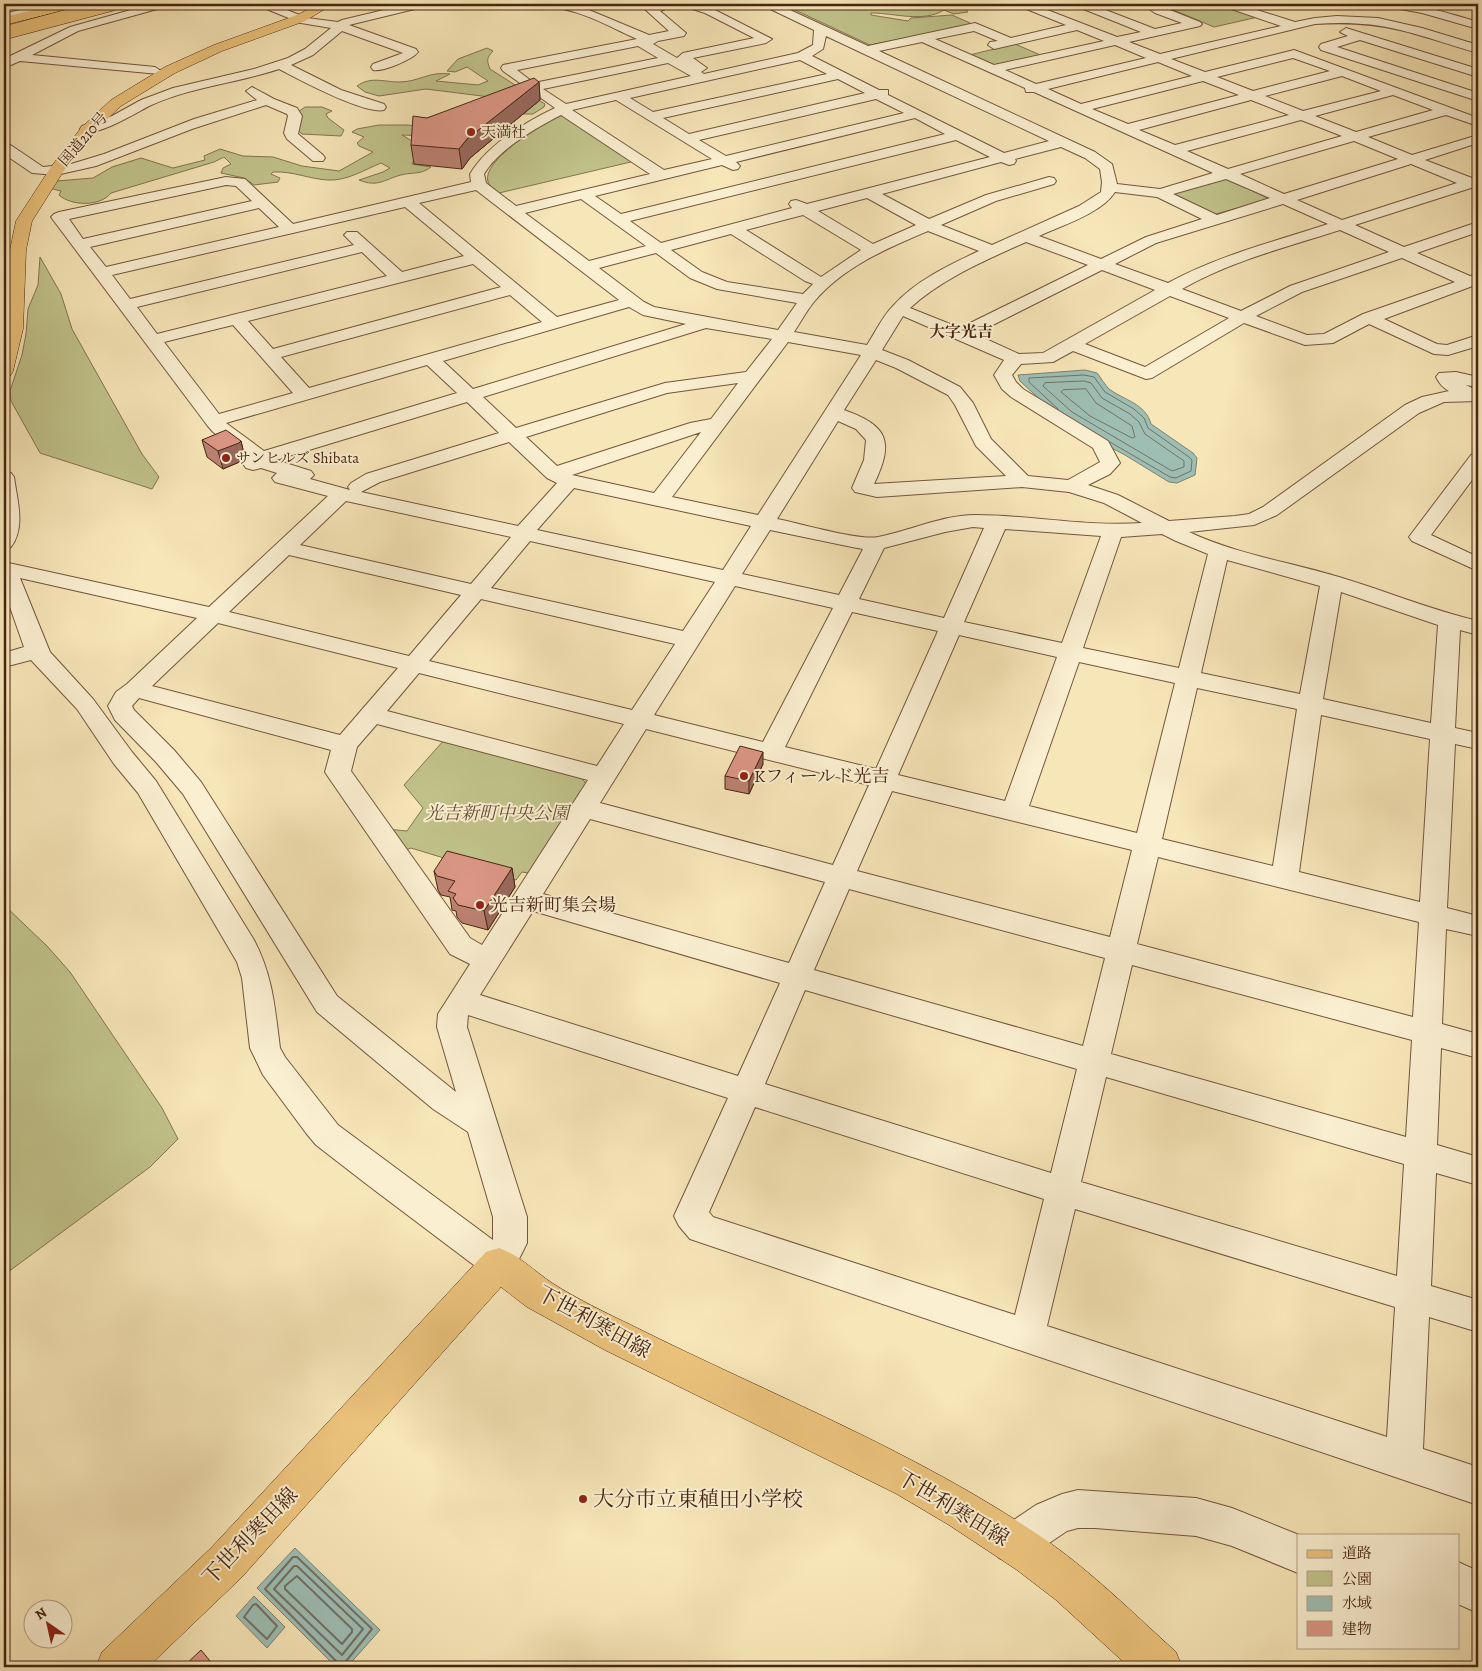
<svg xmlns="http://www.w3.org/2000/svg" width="1482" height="1671" viewBox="0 0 1482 1671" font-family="Alegreya,'Noto Serif JP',serif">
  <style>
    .green { fill: #c1c38b; stroke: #84744f }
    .water { fill: #9ebeb4; stroke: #7b8174 }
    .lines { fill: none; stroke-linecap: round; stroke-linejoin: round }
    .shore-far1 { stroke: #727264; stroke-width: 1 }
    .shore { stroke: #727264; stroke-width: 2 }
    .minor-casing { stroke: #73563c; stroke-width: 2 }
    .major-casing { stroke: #472613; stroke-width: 1 }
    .highway-casing { stroke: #472613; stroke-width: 1 }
    .minor { fill: #faefd1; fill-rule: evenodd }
    .major { fill: #ecc37c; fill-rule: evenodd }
    .highway { fill: #ecc37c; fill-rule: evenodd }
    .highway-bridge-casing { stroke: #472613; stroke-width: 14; stroke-linecap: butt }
    .highway-bridge { stroke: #ecc37c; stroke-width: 13 }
    .wall { fill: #bc8172; stroke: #472613 }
    .shaded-wall { fill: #99695d; stroke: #472613 }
    .building { fill: #db9685; stroke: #472613 }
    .poi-dot { fill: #8f2418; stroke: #faefd1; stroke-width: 2 }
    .labels { text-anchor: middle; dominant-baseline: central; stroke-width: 4; stroke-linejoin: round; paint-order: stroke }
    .far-poi-label { font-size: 15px; fill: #472613; stroke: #faefd1; text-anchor: start }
    .far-street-label { font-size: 15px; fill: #472613; stroke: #faefd1 }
    .far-quarter-label { font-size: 16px; font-weight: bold; fill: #472613; stroke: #faefd1 }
    .poi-label { font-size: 18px; fill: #472613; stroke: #faefd1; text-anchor: start }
    .park-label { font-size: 18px; font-style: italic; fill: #664d31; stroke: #faefd1 }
    .near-street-label { font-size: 21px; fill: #472613; stroke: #faefd1 }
    .near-poi-label { font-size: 21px; fill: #472613; stroke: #faefd1; text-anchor: start }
  </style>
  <rect width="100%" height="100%" fill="#f7e6b8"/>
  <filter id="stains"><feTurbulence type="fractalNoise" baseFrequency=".004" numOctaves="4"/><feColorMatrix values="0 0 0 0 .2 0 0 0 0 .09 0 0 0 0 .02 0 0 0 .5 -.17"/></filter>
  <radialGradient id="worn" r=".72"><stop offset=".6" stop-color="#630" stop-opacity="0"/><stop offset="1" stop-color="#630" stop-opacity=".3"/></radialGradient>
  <path class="green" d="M782 4H951L952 6 949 8 965 9 968 12 954 14 944 10C923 23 895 13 871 13V15L908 21 911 18 952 15 970 23 967 26 870 45Z
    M1159 4H1220L1258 17 1214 27Z
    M1015 44 1045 57 989 70 961 57Z
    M487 48 493 51C486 58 487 61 490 69L545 104 544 107 533 114H523L527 109 490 97 426 89 379 96 365 92 357 86C371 76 384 82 399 82 419 82 429 71 450 74L436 81 478 85 488 81 467 67 455 72 447 71 458 59Z
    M305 107H322L332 111 326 114 328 118 344 130 341 136 302 134 294 127V115Z
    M559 114 565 115 635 161 499 193C495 190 490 187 488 182 481 160 543 124 559 114Z
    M379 125H408L437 129 429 136 402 135 415 143 414 160 412 164 431 167C421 175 412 172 401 175 385 179 378 188 359 180L383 172 390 168 381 163C364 170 347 181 328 180 309 179 293 171 273 172L271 174 280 178 278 182 254 185 244 178 221 173 223 168 231 164 224 157 214 162 111 193C100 207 71 206 59 195L61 191 49 188 57 181 93 178 112 167 141 158 173 168 205 160 204 156 220 149 243 156 273 157 302 166 339 171 373 152 359 146 357 143 364 137 352 132 357 129Z
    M1223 178 1230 179 1269 199 1216 214H1210L1170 194Z
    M40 257 61 294 72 329 142 454 159 477 152 489 40 453 11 401 10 391 22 355 26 334 28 309 38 285Z
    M445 739 580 775 586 784 528 873 522 872 516 880 411 848 403 851 387 829 407 831 423 808 404 785Z
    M4 905 47 946 70 972 162 1108 178 1139 150 1167 4 1275Z"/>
  <path class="water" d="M1085 370 1097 373C1101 378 1105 385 1109 389 1124 400 1146 404 1151 424L1193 453 1197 458 1195 475 1177 483 1169 482 1125 455 1081 432 1048 407 1020 381 1018 375Z
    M295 1548 380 1630 347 1667H336L257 1588Z
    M254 1596 285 1627 267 1648 236 1616Z"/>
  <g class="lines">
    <path class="shore-far1" d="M1084 381 1091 383 1102 398 1130 414 1139 422 1145 434 1184 461V467L1172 471 1072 412 1043 386 1045 383Z
      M1086 389 1096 403 1132 426 1135 437 1132 438 1090 416 1061 392 1063 390Z
      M1058 409 1029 382V378L1084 375 1094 377 1105 392 1134 409 1144 418 1148 428 1189 457 1192 460 1191 471 1176 478 1170 477 1110 442"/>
    <path class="shore" d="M293 1557H297L372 1629 343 1665H340L265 1589Z
      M294 1566H297L363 1629 342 1655 274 1589Z
      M297 1576 352 1629V1632L342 1644 285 1589V1586Z
      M256 1604 277 1626 267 1639 244 1617 253 1605Z"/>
    <g class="minor-casing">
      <path id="minor" d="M43 4H61L59 6 4 20V14Z
        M152 4H170L168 6 78 31 32 55 155 67 161 71 159 74 20 61 4 68V59L70 27Z
        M258 4H272L307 18 338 22 342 20 409 4H429L427 6 349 25 416 49 418 52C412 60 382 72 373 70L371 67 373 64 403 53 342 31 313 55 291 65 341 90 384 104 386 107 384 110C365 115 298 79 279 69 237 83 190 87 149 106 134 114 99 136 82 132L80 129 82 126 112 116 141 100 173 88 254 69 288 58 305 49 331 28 301 23 259 6Z
        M508 4 577 5 649 35 669 31 648 12 646 10C654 3 664 4 674 4L673 6 660 11 686 33 684 36 658 41 653 44 677 58 683 53 754 38 705 13 683 6 682 4H698L713 9 772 39 766 43 693 58 707 68 701 72 704 74 798 53 813 45 814 30 764 6 763 4H777L868 46 975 23 1011 38 1066 25 1024 8 1022 6 1024 4H1032L1117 37 1141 32 1076 6 1075 4H1090L1155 29 1182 23 1155 13 1142 4H1155L1200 22 1202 24 1200 26 1129 42 1160 54 1281 26 1223 6 1222 4H1238L1295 22 1315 18 1337 16 1378 18 1422 28 1478 45V53C1452 46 1426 36 1400 30 1372 23 1344 22 1315 24L1171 59 1205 72 1294 50 1478 118V126L1446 115 1368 137 1412 155 1478 135V143L1425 160 1472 178 1478 177V190L1471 188 1355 225 1404 247 1478 222V232L1417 253 1470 276 1478 274V284L1384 319 1437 344 1447 345 1478 335V346L1448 355 1434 354 1369 324 1333 343 1305 345 1244 323 1152 378 1146 379 1073 351 1053 362 1021 364 1012 375 1016 382 1023 389 1108 441 1120 463 1110 474 1088 485 1118 495 1169 521 1235 516 1249 514 1263 507 1405 405 1422 397 1449 391C1442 387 1440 384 1436 377L1439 373 1456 372 1478 377V387L1466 385 1478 391V401L1444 402 1419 413 1277 515 1254 525 1189 532C1236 554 1289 562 1339 577 1386 591 1431 610 1478 621V635L1460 630 1455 728 1478 733V749L1455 744 1447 908 1478 916V936L1446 929 1442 1024 1478 1034V1058L1441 1048 1437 1145 1478 1157V1185L1436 1173 1431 1286 1478 1300V1332L1429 1317 1423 1449 1478 1467V1505L690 1239 679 1226 674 1216 728 1098 468 1015 467 1027 527 1217V1243L511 1275 499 1280 487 1275 369 1186 316 1145 306 1133 263 1075 250 1048 242 978 237 962 138 793 114 764 77 709 31 660 4 667V653L24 647 4 590V562L209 607 328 496 275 482 272 478 277 473 261 468 253 470 246 468 243 464 248 458 213 432 207 425 51 217 54 214 59 212 226 177 245 179 293 224 471 182 470 174C488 144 524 123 555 108L503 71 501 68 503 65 637 39C608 26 578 8 546 7 536 7 516 12 508 4ZM1077 30 1104 41 994 65 935 39 974 31 998 41 990 42 988 45 994 49ZM826 36 1049 141 1004 153 888 95V90H879L812 56 823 49ZM922 42 1025 88 1026 92H1034L1213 173 1160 189 1117 184 1112 164 1095 152 879 51ZM1115 45 1146 58 1036 84 1005 70ZM638 46 658 58 534 83 517 70ZM1293 58 1330 71 1253 91 1217 77ZM800 60 827 74 653 112 630 98ZM1158 62 1192 76 1081 104 1048 89ZM668 63 691 76 566 104 543 89ZM1342 76 1381 91 1303 111 1265 96ZM838 79 865 93 689 134 663 118ZM1203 81 1239 95 1128 124 1092 109ZM1393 95 1433 110 1356 132 1315 116ZM876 99 904 113 726 156 699 140ZM616 100 712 159 664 170 572 110ZM1251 100 1289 115 1175 145 1139 130ZM561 115 650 174 516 206 486 183 484 174C498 150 537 127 561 115ZM915 118 945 134 621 214 595 196 722 165 733 170 738 169 740 166 736 162ZM1301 120 1342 136 1228 169 1187 151ZM956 140 990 157 807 204 796 200 791 201 789 204 792 208 661 243 630 221ZM1354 141 1398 159 1284 194 1240 174ZM1061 147 1085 158 1100 169 1102 182 1101 192 1079 206 992 245 941 225 996 201 1054 184 1056 181 1054 178 1049 177 986 195 929 219 882 194 1001 162 1009 165 1014 164 1016 161 1015 159ZM1411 164 1457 183 1342 220 1297 200ZM1226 179 1270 198 1217 215 1173 194ZM226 185 236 186 252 201 83 239 69 219ZM476 190 619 300 557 317 419 203ZM1115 192 1157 197 1202 219 1146 237 1101 259 1039 236C1061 226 1102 213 1115 192ZM867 198 916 225 873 244 818 211ZM581 199 646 246 589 261 525 213ZM1283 204 1328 224C1273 242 1217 256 1168 283L1115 264 1156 243ZM405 207 464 256 402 272 357 232H347L344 235 354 245 130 299 112 275ZM259 208 279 227 106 267 90 247ZM803 215 861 250 821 277 746 230ZM1340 230 1389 252 1290 286 1241 311 1182 289C1231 261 1287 247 1340 230ZM928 231 979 251C949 265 915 281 893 306 882 317 875 333 867 345L794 332C800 323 806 312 813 303 842 267 888 248 928 231ZM731 234 805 281 813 284 803 294 727 282 702 272 671 250ZM1026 242 1088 265 960 328 910 308C943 278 986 260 1026 242ZM362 252 387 276 157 334 137 307ZM656 253 690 278 717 289 797 303 778 330 654 307 644 302 599 268ZM1402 258 1455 282 1363 314 1324 334 1307 335 1256 316 1302 292ZM473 264 501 287 273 349 248 321ZM1102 270 1155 290 1043 353 1019 354 975 334ZM510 295 542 322 309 388 281 357ZM1170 296 1229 318 1145 367 1085 344ZM629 307 643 315 686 324 473 389 443 361ZM903 316 1004 360 994 375 1002 389 1011 397 1093 448 1100 462 1068 480 1028 476 991 439 973 403 960 387 908 360 882 350ZM233 325 293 393 219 414 164 342ZM706 328 772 339 746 372 665 383 516 428 483 397ZM788 342 861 355 758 515 672 497ZM876 360 896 368 948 395 955 405 976 446 1006 476 874 484C894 442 889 426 844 410ZM427 365 457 393 264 451 226 423ZM738 383 711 419 690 423 557 466 526 437 667 393ZM467 402 499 433 366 474 351 483 348 487 350 490 310 479 314 475 311 471 276 460ZM838 421 856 429 866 440 864 460 852 488 855 492 877 497 1022 487 1069 492 1104 503 1142 523C1086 527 1031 515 975 515 942 515 910 531 878 537 859 541 799 523 777 519ZM701 432 654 493 572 475ZM509 442 547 478 557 483 518 526 361 492 380 482ZM574 488 751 526 723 570 537 530ZM346 501 511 537 471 584 300 545ZM973 527 984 528 944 618 859 599 884 548 945 532ZM1005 529 1101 536 1062 643 964 622ZM770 530 852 547 863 549 839 595 742 574ZM1162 534 1176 541 1208 554 1179 668 1083 648 1121 537ZM530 541 715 582 683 631 491 588ZM289 555 461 595 409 656 229 612ZM1227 560 1320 586 1300 694 1201 673ZM20 578 197 618 127 684 116 692 108 706 115 720 156 762 183 794 317 1012 433 1109 468 1132 493 1217V1240L338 1125 285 1057 280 1048C275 1009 273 976 254 940L156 781 132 752 93 699 50 652ZM735 586 833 608 763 742 654 715ZM1341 592 1438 625 1431 723 1323 699ZM481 599 675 644 632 710 429 661ZM852 612 938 631 876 769 785 747ZM218 623 398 668 340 735 152 686ZM959 635 1057 657 1005 801 898 775ZM1079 662 1175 683 1137 833 1029 806ZM419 673 624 724 597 766 387 711ZM1197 688 1297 709 1273 866 1162 839ZM139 698 331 750 325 772 329 778 450 954 470 964 438 1014 437 1027 456 1092 337 996 201 782 174 750 134 710 132 706ZM1321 715 1430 739 1420 902 1299 872ZM377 724 588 780 482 945 470 938 351 771 357 747ZM646 729 869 785 833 865 600 803ZM892 791 1132 850 1110 937 857 871ZM590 819 825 882 789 963 543 894ZM1158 857 1419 922 1413 1017 1137 944ZM849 889 1105 958 1083 1046 814 970ZM533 911 780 983 738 1076 480 995ZM1132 965 1412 1040 1406 1137 1111 1054ZM805 990 1077 1069 1051 1173 765 1084ZM1106 1077 1404 1164 1397 1276 1081 1182ZM755 1107 1044 1199 1015 1315 713 1217 709 1212ZM1075 1209 1395 1307 1387 1437 1047 1326Z
        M1382 4C1416 2 1447 13 1478 22V29L1422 13 1384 6Z
        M1466 4H1478V9L1468 6Z
        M1346 28 1478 69V77L1360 40 1337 47 1478 93V101L1321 50 1319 47 1321 44 1348 36 1340 32Z
        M252 87 274 99 297 108 302 116 298 134 323 155 325 158 323 161H313L287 139 284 133 288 116 287 114 266 105 192 129 96 166 56 175 32 173 4 154V143L9 144 43 167 71 164 104 154 194 119 257 100 246 91Z
        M1478 453V472L1431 535 1478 557V571L1412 541 1409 537 1471 455Z
        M4 471 11 473 14 477C17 500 26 527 11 547L4 549Z
        M1078 1490 1196 1498 1232 1508 1299 1535 1298 1573 1232 1546 1196 1536 1095 1528H1078L1067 1531 1027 1558 1013 1563 999 1558 994 1544 999 1530 1036 1505 1062 1494Z
        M1458 1562 1478 1571V1613L1458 1604Z"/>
    </g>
    <g class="major-casing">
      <path id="major" d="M499 1248C519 1255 534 1271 552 1283 577 1299 606 1313 633 1326 771 1395 918 1452 1046 1540 1093 1573 1134 1614 1176 1652L1182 1667H1129L1056 1600 1017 1570 949 1525 895 1493 605 1350 527 1307 501 1287 242 1577 148 1667H96L102 1652 212 1547 486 1252Z"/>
    </g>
    <g class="highway-casing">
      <path id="highway" d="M60 4H79L77 7 4 25V17Z
        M319 4H333L305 21 222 51 175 73 121 106 91 134 63 172 32 221 26 250 23 329 13 371 11 375 4 377V334L10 250 16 221 51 167 81 128 111 100 165 67 214 45 297 15Z"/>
    </g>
    <use href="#minor" class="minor"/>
    <use href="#major" class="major"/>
    <use href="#highway" class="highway"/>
    <g class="highway-bridge-casing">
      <path id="highway-bridge" d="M4 33 113 4"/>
    </g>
    <use href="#highway-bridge" class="highway-bridge"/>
  </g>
  <path class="wall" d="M539 82 540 100 470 158 462 169 414 164 411 145 427 118Z
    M202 440 241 441 245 458 244 460 223 469 207 457Z
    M763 764 749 794 725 789V776Z
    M512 868 515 887 488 930 462 923 457 917 456 911 452 910 450 897 441 895 438 890 434 871Z"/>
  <path class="shaded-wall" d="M539 82 540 100 470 158 462 169 459 149 467 139Z
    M241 441 245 458 244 460 223 469 218 451Z
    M763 752V764L749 794V781Z
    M512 868 515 887 488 930 484 911Z"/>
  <path class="building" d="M534 78 539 82 467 139 459 149 411 145 413 116 427 118Z
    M226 430 241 441 239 443 218 451 202 440Z
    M740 746 763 752 749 781 725 776Z
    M447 851 512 868 484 911 458 905 453 898 456 894 448 891 455 881 437 876 434 871Z
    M201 1650 215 1667H183Z
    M274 1664 277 1667H271Z"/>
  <g class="poi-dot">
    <circle cx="471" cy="132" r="5"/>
    <circle cx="226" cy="458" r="5"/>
    <circle cx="744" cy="776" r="5"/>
    <circle cx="480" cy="905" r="5"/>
    <circle cx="583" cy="1499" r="5"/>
  </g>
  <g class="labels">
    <g class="far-poi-label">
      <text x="481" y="132">天満社</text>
      <text x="236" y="458">サンヒルズ Shibata</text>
    </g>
    <g class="far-street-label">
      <text transform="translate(83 139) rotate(-49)">国道210号</text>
    </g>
    <g class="far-quarter-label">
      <text x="961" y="332">大字光吉</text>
    </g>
    <g class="poi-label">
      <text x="754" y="776">Kフィールド光吉</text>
      <text x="490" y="905">光吉新町集会場</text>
    </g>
    <g class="park-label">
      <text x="497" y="813">光吉新町中央公園</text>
    </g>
    <g class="near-street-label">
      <text transform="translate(594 1322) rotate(29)">下世利寒田線</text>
      <text transform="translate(953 1508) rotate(31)">下世利寒田線</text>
      <text transform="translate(250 1536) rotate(-46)">下世利寒田線</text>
    </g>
    <g class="near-poi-label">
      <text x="593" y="1499">大分市立東稙田小学校</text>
    </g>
  </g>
  <rect width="1482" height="1671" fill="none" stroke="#f7e6b8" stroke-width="20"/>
  <rect x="5" y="5" width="1472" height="1661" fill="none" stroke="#472613" stroke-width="2.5"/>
  <rect x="10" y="10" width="1462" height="1651" fill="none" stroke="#472613"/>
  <rect x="1297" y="1534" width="162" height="115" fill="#faefd1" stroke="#b29f85"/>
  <rect x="1307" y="1550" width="25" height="8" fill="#ecc37c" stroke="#b29f85"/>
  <text x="1342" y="1558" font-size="15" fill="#472613">道路</text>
  <rect x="1307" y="1571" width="25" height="15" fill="#c1c38b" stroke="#b29f85"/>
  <text x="1342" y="1584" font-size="15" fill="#472613">公園</text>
  <rect x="1307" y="1596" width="25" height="15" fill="#9ebeb4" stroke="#b29f85"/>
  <text x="1342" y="1608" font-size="15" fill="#472613">水域</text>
  <rect x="1307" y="1621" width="25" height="15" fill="#db9685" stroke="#b29f85"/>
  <text x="1342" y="1634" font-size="15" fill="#472613">建物</text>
  <g transform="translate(48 1624) rotate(326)"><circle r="24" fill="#faefd1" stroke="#b29f85"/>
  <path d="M0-4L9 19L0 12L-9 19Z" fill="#8f2418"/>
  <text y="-8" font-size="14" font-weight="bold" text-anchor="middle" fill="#472613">N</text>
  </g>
  <rect width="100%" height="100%" filter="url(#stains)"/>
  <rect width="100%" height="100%" fill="url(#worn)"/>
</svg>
